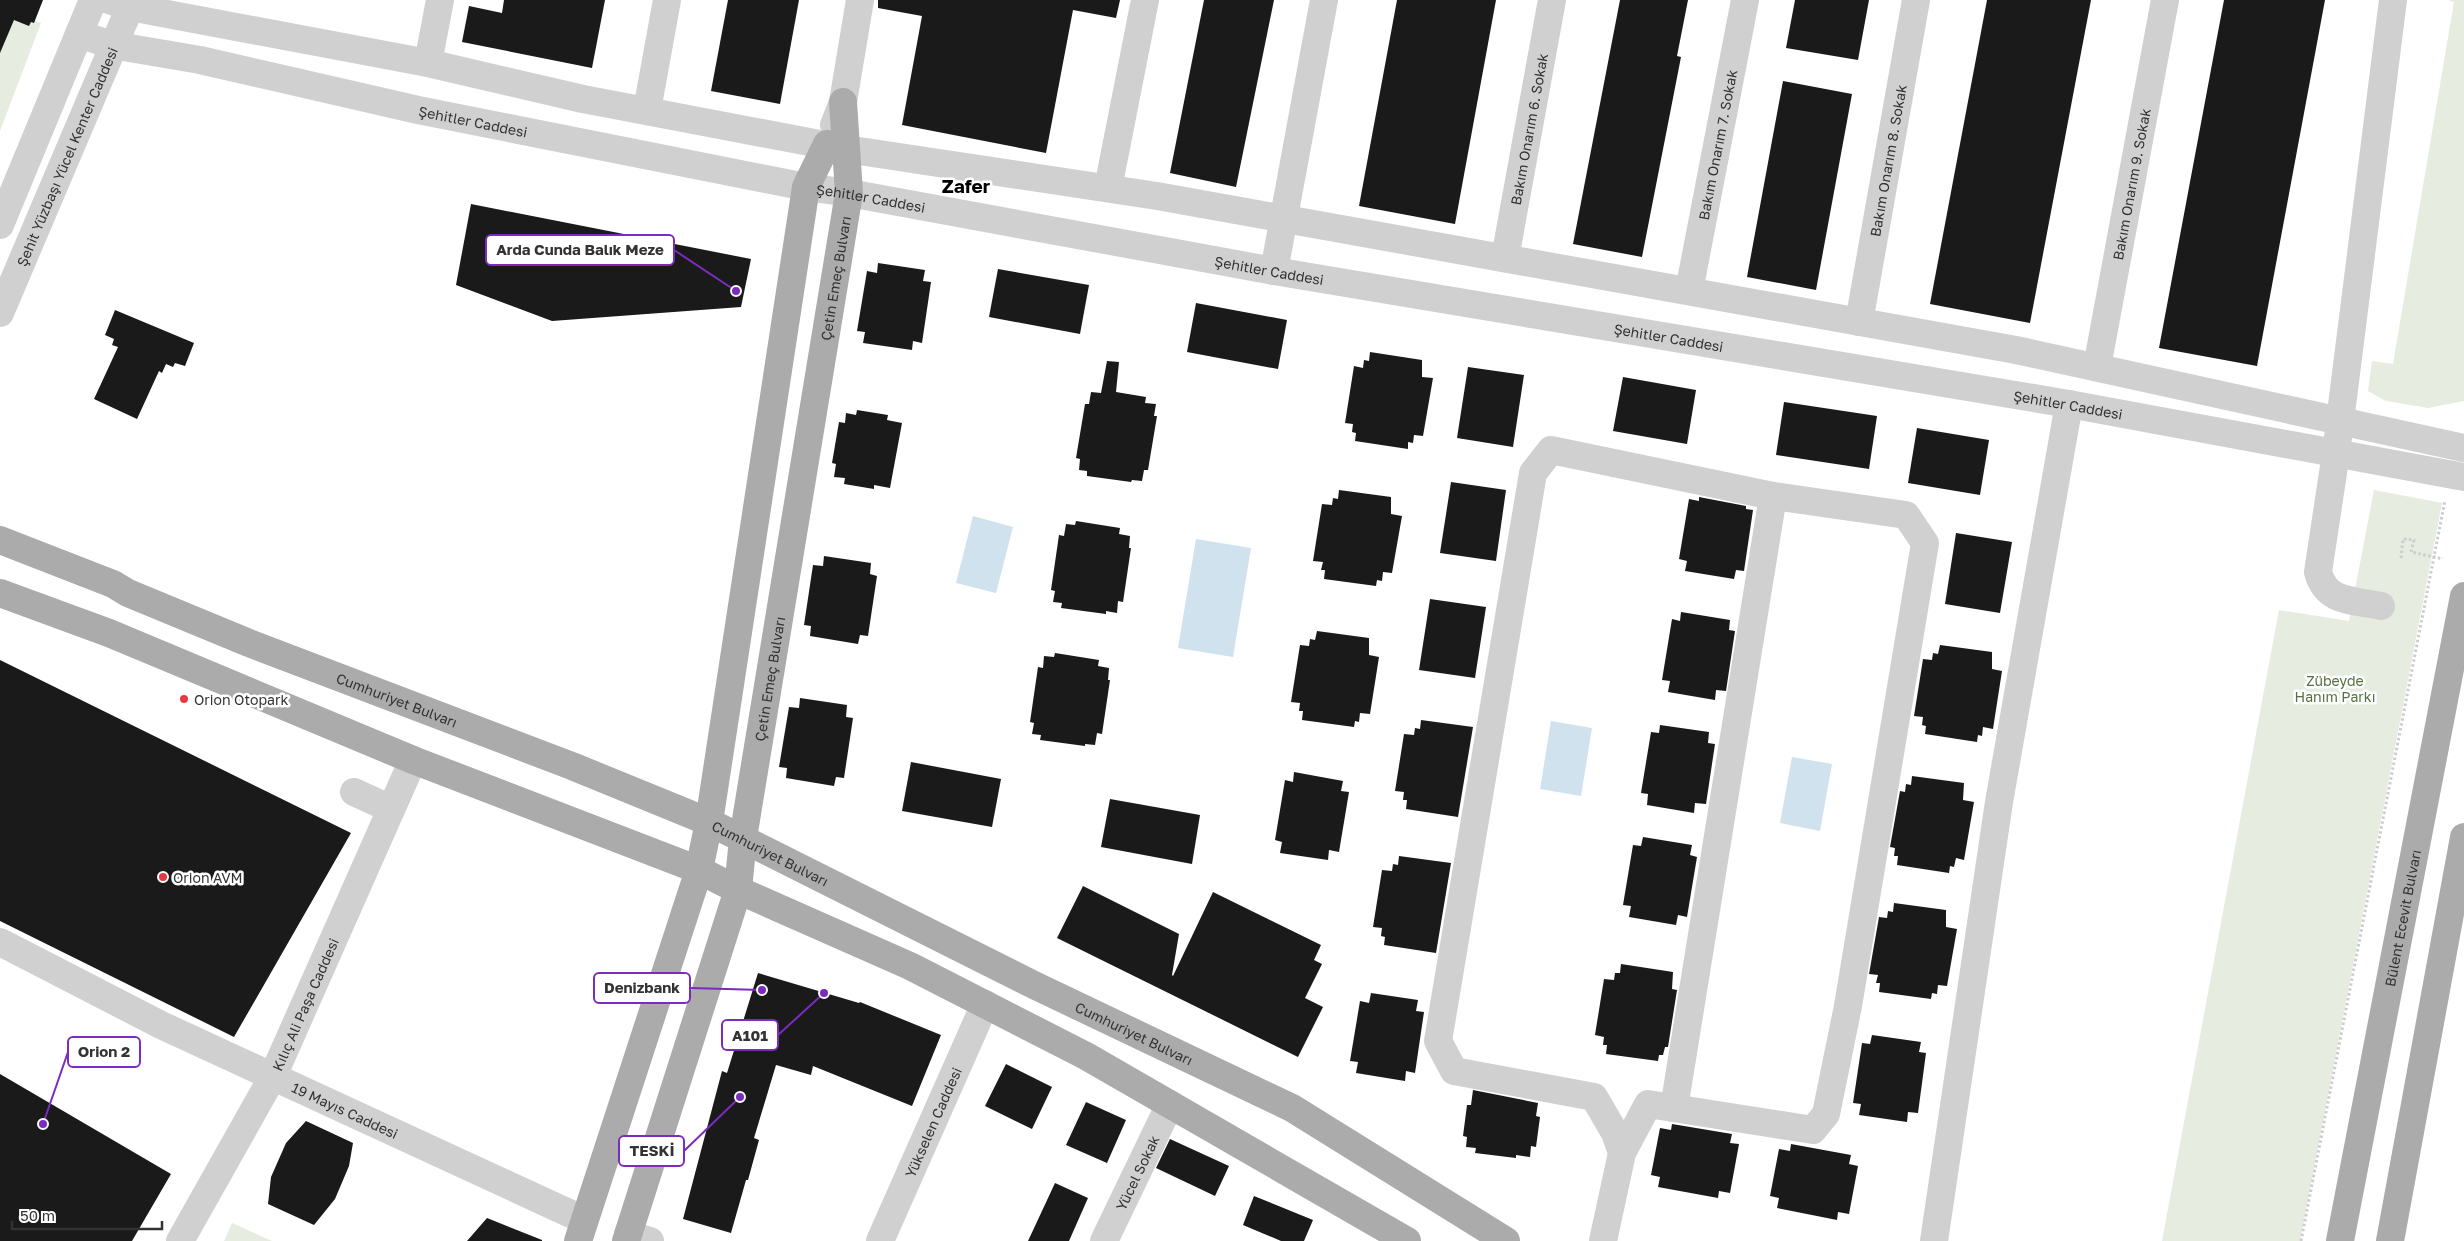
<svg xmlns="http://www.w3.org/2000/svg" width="2464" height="1241" viewBox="0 0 2464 1241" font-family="'Golos Text',sans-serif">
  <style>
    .green { fill: #e6ecdf }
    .water { fill: #cfe2ee }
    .building { fill: #1a1a1a }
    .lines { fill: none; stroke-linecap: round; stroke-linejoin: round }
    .path { stroke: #cdcdcd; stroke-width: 3; stroke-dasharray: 2.5 2.5; stroke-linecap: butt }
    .minor { stroke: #d0d0d0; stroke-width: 28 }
    .major { stroke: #ababab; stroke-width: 28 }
    .path-bridge { stroke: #cdcdcd; stroke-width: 3; stroke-dasharray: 2.5 2.5; stroke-linecap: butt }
    .poi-dot { fill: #e63946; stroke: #fff; stroke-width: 2 }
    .labels { text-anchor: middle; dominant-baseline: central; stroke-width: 5; stroke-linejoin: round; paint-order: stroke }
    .street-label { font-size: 14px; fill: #333; stroke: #fff }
    .park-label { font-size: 14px; fill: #56703f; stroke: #fff }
    .poi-label { font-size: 14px; fill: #333; stroke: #fff; text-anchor: start }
    .district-label { font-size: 19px; font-weight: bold; fill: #000; stroke: #fff }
    .leader { fill: none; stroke: #7b2cbf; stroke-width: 2 }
    .callout-dot { fill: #7b2cbf; stroke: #fff; stroke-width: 2 }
    .callout { fill: #fff; stroke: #7b2cbf; stroke-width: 2 }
    .callout-label { font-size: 15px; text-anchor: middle; font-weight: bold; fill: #333 }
  </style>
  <rect width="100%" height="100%" fill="#fff"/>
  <path class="green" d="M2448 0H2464V401L2428 408 2386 401 2368 391 2372 361 2393 364 2454 2Z
    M0 7 41 23 0 131Z
    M2374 490 2442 503 2300 1241H2162L2279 610 2349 621Z
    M232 1223 272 1241H224Z"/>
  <path class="water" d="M973 516 1013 527 996 593 956 583Z
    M1196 539 1251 548 1233 657 1178 648Z
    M1551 721 1592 728 1581 796 1540 789Z
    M1792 757 1832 764 1820 831 1780 823Z"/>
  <path class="building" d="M0 0H43L34 23 31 22 29 26 14 20 0 53Z
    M504 0H605L592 68 462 42 469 6 502 13Z
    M728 0H799L780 104 711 91Z
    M878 0H1120L1116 18 1073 10 1046 153 902 125 922 16 878 8Z
    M1204 0H1274L1236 187 1170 173Z
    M1397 0H1496L1455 224 1359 206Z
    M1620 0H1688L1677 56 1681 57 1642 257 1573 244Z
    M1795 0H1869L1858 60 1786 48Z
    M1987 0H2091L2030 323 1930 304Z
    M2224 0H2325L2257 366 2159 348Z
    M1783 81 1852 94 1816 290 1747 277Z
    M471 204 751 259 741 307 552 321 456 285Z
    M878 263 925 270 923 281 931 282 922 343 913 341 912 350 863 343 865 332 857 331 867 271 877 273Z
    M998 269 1089 285 1080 334 989 317Z
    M1196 303 1287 320 1278 369 1187 352Z
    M115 310 194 343 185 366 175 363 173 367 166 364 162 373 159 371 137 419 94 399 118 347 112 345 114 339 105 335Z
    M1370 352 1422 360V377L1433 378 1423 436 1414 435 1413 443 1408 442V449L1355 441 1356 433 1352 432 1353 424 1345 423 1354 366 1363 368 1364 360 1369 361Z
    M1107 361 1119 362 1116 392 1146 397 1145 403 1156 404 1154 416H1157L1148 470H1144L1142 481 1132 480 1131 482 1087 476V471L1079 470 1080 459 1076 458 1085 404H1089L1091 392 1101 393Z
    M1468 367 1524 375 1513 447 1457 438Z
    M1623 377 1696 390 1687 444 1613 431Z
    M1784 402 1877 416 1869 469 1776 455Z
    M857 410 888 415 887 420 902 423 890 488 874 485V489L844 484 845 478 834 477 836 464 832 463 839 422 845 423 846 413 856 415Z
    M1917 428 1989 440 1980 495 1908 483Z
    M1451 482 1506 490 1496 561 1440 553Z
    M1339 490 1391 497V514L1402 516 1392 573 1383 572 1382 581 1377 580 1376 586 1324 579 1325 570H1321L1323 562 1313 561 1322 504 1332 505 1333 498 1338 499Z
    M1699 497 1746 506V509L1753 510 1744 571 1736 570 1734 579 1685 571 1687 561 1679 559 1689 499 1699 501Z
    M1076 521 1120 528 1119 534 1130 536 1129 548H1131L1123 602 1118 601 1117 613 1106 611V614L1061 608 1062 603 1053 602 1055 591 1051 590 1059 535 1064 536 1066 524 1075 525Z
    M1956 533 2012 542 2000 613 1945 604Z
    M824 556 871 563 870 574 877 576 868 636 860 635 858 644 810 636 811 626 804 625 813 565 823 566Z
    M1430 599 1486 607 1475 678 1419 670Z
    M1681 612 1730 620 1729 630 1735 631 1726 691 1716 690 1715 700 1668 692 1670 681 1662 680 1672 619 1680 621Z
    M1317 631 1369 638V655L1379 657 1370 714 1360 713 1359 722 1355 721 1354 727 1302 720 1303 711H1299L1300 703 1291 702 1300 645 1309 646 1310 639 1315 640Z
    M1940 645 1992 652V669L2002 671 1993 729 1983 727 1982 736 1978 735 1977 742 1925 734 1926 726 1922 725 1923 717 1914 716 1923 659 1932 660 1933 653 1938 654Z
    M1055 653 1099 660 1098 666 1109 668 1108 680H1110L1102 734 1097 733 1095 745 1085 744V746L1040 740 1041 735 1032 734 1034 723 1030 722 1038 667 1043 668 1044 656 1054 657Z
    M0 660 351 833 234 1037 0 921Z
    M800 698 847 705 846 717 853 718 844 778 836 777 834 786 786 778 787 768 779 767 789 707 799 708Z
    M1421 720 1473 727 1458 817 1406 809 1407 800H1403L1404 792 1395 791 1404 734 1414 735 1415 728 1420 729Z
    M1660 725 1709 732 1708 743 1715 744 1706 804 1695 803 1694 813 1647 805 1648 794 1641 793 1651 732 1659 733Z
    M911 762 1001 779 992 827 902 811Z
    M1294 772 1343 781 1341 791 1349 792 1339 852 1329 850 1328 860 1280 853 1282 842 1275 840 1285 780 1293 782Z
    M1912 776 1964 783 1963 800 1974 802 1964 860 1956 858 1954 867 1950 866 1949 873 1897 865 1898 856H1894L1895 848 1890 847 1900 791 1905 792 1906 784 1911 785Z
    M1110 799 1200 815 1192 864 1101 847Z
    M1643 837 1692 845 1690 855 1697 857 1687 917 1678 915 1676 925 1629 917 1631 906 1623 905 1633 845 1641 846Z
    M1399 856 1451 863 1436 953 1384 945 1385 937 1381 936 1382 928 1373 927 1382 870 1392 871 1393 864 1398 865Z
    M1083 886 1179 934 1172 975 1173 976 1213 892 1321 945 1314 960 1322 964 1305 998 1323 1007 1298 1057 1057 938Z
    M1894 903 1946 910V927L1957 929 1947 986 1938 985 1937 994 1932 993 1931 999 1879 992 1880 983H1876L1878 975 1869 974 1879 917 1887 918 1888 911 1893 912Z
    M1621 964 1673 972 1672 989 1677 990 1668 1047H1665L1663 1055H1659L1658 1061 1606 1054 1607 1045H1603L1604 1037 1595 1035 1604 979 1614 980 1615 973H1620Z
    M758 973 859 1003 860 1002 941 1035 912 1106 813 1066 811 1075 776 1065 754 1138 759 1140 748 1180H746L731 1233 683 1219 722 1071 727 1073Z
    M1371 993 1418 1000 1416 1011 1424 1012 1415 1073 1406 1071 1405 1081 1356 1073 1358 1062 1350 1061 1360 1001 1369 1003Z
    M1872 1035 1921 1042 1919 1052 1926 1053 1918 1113 1908 1112 1907 1122 1859 1115 1861 1104 1853 1103 1862 1043 1870 1044Z
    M1006 1064 1052 1087 1032 1129 985 1106Z
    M0 1074 171 1174 132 1241H0Z
    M1473 1090 1538 1103 1536 1116 1540 1117 1536 1147 1531 1146 1530 1157 1516 1155V1158L1475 1153 1476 1148 1466 1147 1467 1137 1463 1136 1467 1105H1471Z
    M1086 1102 1126 1120 1107 1163 1066 1145Z
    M306 1121 353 1143 349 1166 335 1199 314 1225 268 1204 271 1177 286 1143Z
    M1672 1124 1732 1134 1730 1143 1739 1144 1730 1193 1719 1191 1718 1198 1658 1187 1660 1177 1651 1175 1660 1128 1671 1130Z
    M1170 1139 1229 1166 1215 1196 1156 1168Z
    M1791 1144 1851 1155 1849 1164 1858 1166 1849 1214 1838 1212 1837 1220 1777 1208 1779 1198 1770 1196 1779 1149 1790 1151Z
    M1055 1183 1088 1198 1069 1241H1028Z
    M1254 1196 1313 1220 1304 1241H1281L1243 1225Z
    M487 1218 542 1240V1241H467Z"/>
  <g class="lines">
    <path class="path" d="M2301 1241 2445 500"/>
    <g class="minor">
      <path d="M109 0 130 7 428 63 583 99 846 149 1157 196 2016 350 2464 448"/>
      <path id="s1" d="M79 34 112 45 200 60 418 110 806 187 849 193 1274 271 2069 404 2464 477"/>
      <path d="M428 63 440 0"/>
      <path d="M647 110 667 0"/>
      <path d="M834 125 843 102 860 0"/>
      <path d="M1108 188 1145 0"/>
      <path d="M0 225 93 0"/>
      <path id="s2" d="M1505 258 1552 0"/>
      <path d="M1274 271 1324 0"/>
      <path id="s3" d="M1689 291 1745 0"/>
      <path id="s4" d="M0 313 133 0"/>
      <path id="s5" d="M1859 322 1916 0"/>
      <path id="s6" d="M2097 367 2165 0"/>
      <path d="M2381 606C2353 600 2326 603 2318 572L2336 453 2393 0"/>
      <path d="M354 792 391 809"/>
      <path id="s7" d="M0 942 161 1025 584 1220"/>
      <path d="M1674 1108 1773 496"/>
      <path d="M628 1234 650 1241"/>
      <path id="s8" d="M180 1241 273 1076 413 760"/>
      <path id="s9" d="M880 1241 985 1004"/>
      <path id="s10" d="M1104 1241 1170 1104"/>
      <path d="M1603 1241 1622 1153 1615 1133 1594 1097 1454 1071 1438 1041 1533 473 1551 450 1773 496 1906 515 1925 543 1848 1006 1826 1114 1813 1130 1648 1104 1622 1153"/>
      <path d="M1934 1241 1999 802 2069 404"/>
    </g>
    <g class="major">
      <path id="s11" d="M0 540 113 584 128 593 249 643 572 766 709 822 1036 986 1292 1108 1506 1241"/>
      <path d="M0 593 109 633 413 760 699 870 738 890 910 966 1086 1056 1407 1241"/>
      <path d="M578 1241 699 870 709 822 806 187 827 144"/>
      <path id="s12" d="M626 1241 738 890 743 838 849 193 843 102"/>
      <path id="s13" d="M2340 1241 2464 596"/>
      <path d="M2390 1241 2464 837"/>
    </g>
    <path class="path-bridge" d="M2401 558 2403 539 2414 540 2411 552 2443 559"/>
  </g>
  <g class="poi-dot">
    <circle cx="184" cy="699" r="5"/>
    <circle cx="163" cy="877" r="5"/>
  </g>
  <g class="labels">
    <g class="street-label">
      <text stroke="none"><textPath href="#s1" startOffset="404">Şehitler Caddesi</textPath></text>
      <text stroke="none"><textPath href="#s2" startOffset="131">Bakım Onarım 6. Sokak</textPath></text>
      <text stroke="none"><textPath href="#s3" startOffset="149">Bakım Onarım 7. Sokak</textPath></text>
      <text stroke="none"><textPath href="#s4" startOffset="170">Şehit Yüzbaşı Yücel Kenter Caddesi</textPath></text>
      <text stroke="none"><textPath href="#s5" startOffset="164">Bakım Onarım 8. Sokak</textPath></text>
      <text stroke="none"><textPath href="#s6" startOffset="186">Bakım Onarım 9. Sokak</textPath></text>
      <text stroke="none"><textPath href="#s1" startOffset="809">Şehitler Caddesi</textPath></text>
      <text stroke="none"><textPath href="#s1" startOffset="1214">Şehitler Caddesi</textPath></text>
      <text stroke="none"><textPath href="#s12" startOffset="988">Çetin Emeç Bulvarı</textPath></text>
      <text stroke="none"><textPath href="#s1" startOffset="1619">Şehitler Caddesi</textPath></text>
      <text stroke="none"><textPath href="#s1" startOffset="2024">Şehitler Caddesi</textPath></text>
      <text stroke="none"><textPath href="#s12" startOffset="582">Çetin Emeç Bulvarı</textPath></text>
      <text stroke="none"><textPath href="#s11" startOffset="428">Cumhuriyet Bulvarı</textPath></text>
      <text stroke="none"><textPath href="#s11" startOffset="832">Cumhuriyet Bulvarı</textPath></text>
      <text stroke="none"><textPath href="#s13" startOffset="329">Bülent Ecevit Bulvarı</textPath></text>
      <text stroke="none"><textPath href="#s8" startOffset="268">Kılıç Ali Paşa Caddesi</textPath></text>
      <text stroke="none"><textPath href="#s11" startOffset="1238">Cumhuriyet Bulvarı</textPath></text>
      <text stroke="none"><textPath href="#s7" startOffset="384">19 Mayıs Caddesi</textPath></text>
      <text stroke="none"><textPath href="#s9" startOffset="130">Yükselen Caddesi</textPath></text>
      <text stroke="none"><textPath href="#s10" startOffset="76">Yücel Sokak</textPath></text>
    </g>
    <g class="park-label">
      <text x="2335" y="680">Zübeyde<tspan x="2335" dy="16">Hanım Parkı</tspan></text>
    </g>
    <g class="poi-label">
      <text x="194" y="699">Orion Otopark</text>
      <text x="173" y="877">Orion AVM</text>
    </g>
    <g class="district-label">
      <text x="966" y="185">Zafer</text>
    </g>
  </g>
  <path class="leader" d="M736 291L674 250M762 990L690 988M824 993L778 1035M43 1124L68 1052M740 1097L684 1151"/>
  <g class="callout-dot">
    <circle cx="736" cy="291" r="5"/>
    <circle cx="762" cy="990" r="5"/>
    <circle cx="824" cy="993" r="5"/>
    <circle cx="43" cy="1124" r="5"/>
    <circle cx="740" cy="1097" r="5"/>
  </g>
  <g class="callout">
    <rect x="486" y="235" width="188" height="30" rx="5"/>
    <rect x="594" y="973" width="96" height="30" rx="5"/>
    <rect x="722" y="1020" width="56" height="30" rx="5"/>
    <rect x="68" y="1037" width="72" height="30" rx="5"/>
    <rect x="619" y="1136" width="65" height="30" rx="5"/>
  </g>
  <g class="callout-label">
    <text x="580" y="255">Arda Cunda Balık Meze</text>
    <text x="642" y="993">Denizbank</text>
    <text x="750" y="1041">A101</text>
    <text x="104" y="1057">Orion 2</text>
    <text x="652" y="1156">TESKİ</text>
  </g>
  <path d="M12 1221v8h150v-8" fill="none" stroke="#333333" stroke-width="2.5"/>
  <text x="20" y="1221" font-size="15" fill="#333333" stroke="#ffffff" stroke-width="4" paint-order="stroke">50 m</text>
</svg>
